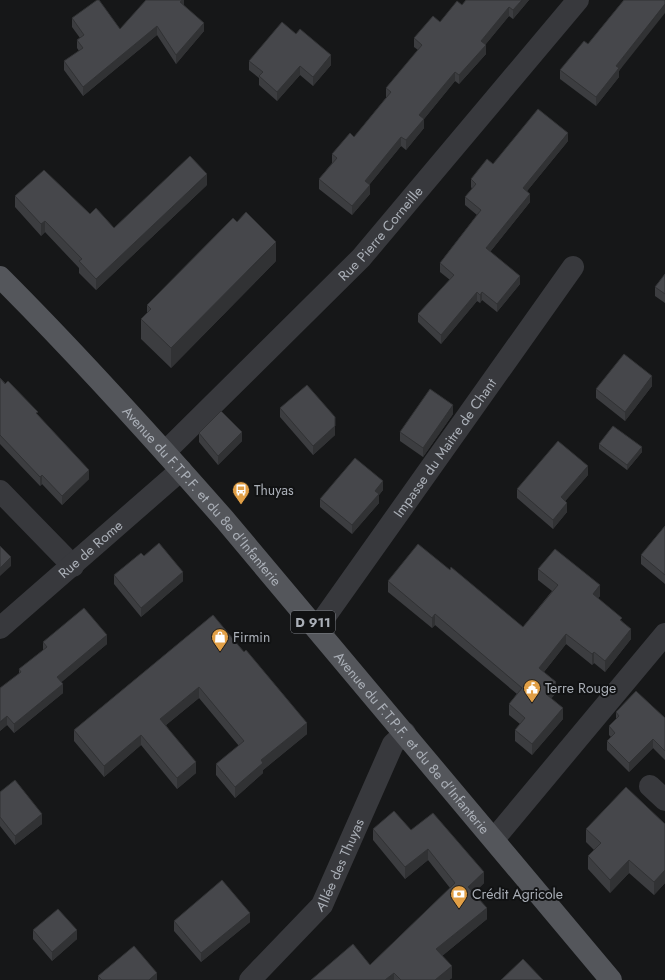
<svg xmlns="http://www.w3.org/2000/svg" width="665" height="980" viewBox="0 0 665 980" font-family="Jost,sans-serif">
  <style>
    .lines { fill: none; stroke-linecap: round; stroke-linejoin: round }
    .minor { stroke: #38393d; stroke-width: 22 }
    .major { stroke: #54565b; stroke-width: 22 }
    .wall { fill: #3c3d40 }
    .shaded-wall { fill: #313234 }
    .building { fill: #46474b; stroke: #313234 }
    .labels { text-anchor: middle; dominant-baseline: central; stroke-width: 4; stroke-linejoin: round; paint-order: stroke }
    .shield { fill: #111213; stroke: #7c8086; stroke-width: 1 }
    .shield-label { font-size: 13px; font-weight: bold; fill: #aaafb7 }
    .street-label { font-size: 14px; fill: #aaafb7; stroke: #111213 }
    .poi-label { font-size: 14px; fill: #aaafb7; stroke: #111213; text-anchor: start }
  </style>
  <rect width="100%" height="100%" fill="#161718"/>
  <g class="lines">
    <g class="minor">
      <path id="s1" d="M165 452 361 258 578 0"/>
      <path d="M0 491 73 566"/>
      <path id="s2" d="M0 628 181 470"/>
      <path id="s3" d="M317 628 573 267"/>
      <path d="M650 786 665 800"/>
      <path d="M494 839 665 634"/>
      <path id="s4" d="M250 980 322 905 393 744 405 733"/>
    </g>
    <path class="major" id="s5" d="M0 277C78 355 152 437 225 520L611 980"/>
  </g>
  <path class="wall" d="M184 0V6L204 31 176 64 157 35 83 96 64 70V61L79 51 77 48V40L80 38 72 27V18L120 29Z
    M466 0H529L513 19 509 16 485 45 486 54 459 84 455 81 424 119V128L406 150 401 146 369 185 370 194 352 215 319 189V179L332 163V154L354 137 386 98V88L418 50 414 47V38L440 22 462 5Z
    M623 0H665L619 71V77L596 106 560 79V70L588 44 623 1Z
    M249 61 331 65 313 86 300 75 277 101 259 85V78L249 70Z
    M568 141 527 191 530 202 490 252 520 284 497 312 482 300 480 303 477 301 441 344 418 322V314L450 280 440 272V263L477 215 465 205V197L472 189 471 187V179L493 164Z
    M207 185 96 290 79 273V268L45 232 41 236 15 207V196L90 214 114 228Z
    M276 261 171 368 141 339V319L147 313V305Z
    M665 274V303L655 296V287Z
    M0 378 38 415 89 479 62 505 42 484 40 486 0 444Z
    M652 386 625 421 596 398V389Z
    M280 408 335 435 313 455 280 417Z
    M453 414 423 457 400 441V432Z
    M199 433 242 441 218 465 199 442Z
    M599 444 642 452 627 470 599 449Z
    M588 475 565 501 567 512 553 529 517 498V489Z
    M383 490 379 495V503L352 534 320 507V499Z
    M665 526V584L641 564V555Z
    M144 556 183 581 141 617 114 584V575Z
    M538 569 600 596 598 598 622 621 631 639 605 672 594 663 592 665 566 644 544 672 556 693 551 698 563 719 532 755 515 741V730L520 724 509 715V704L517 694 435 625 432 628 388 592V581L450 570 523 627 552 591 538 580Z
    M213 615 307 734 263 770V773L235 798 216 775V764L239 746 199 698 166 725 196 773 177 789 141 745 104 777 74 741V730Z
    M43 642 107 644 61 682 63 693 14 733 7 725 0 731 19 674V669L43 651Z
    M616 712 665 718V760L653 748 629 772 607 750V741L611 737 609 735V726L616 719Z
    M0 792 42 824 15 845 0 826Z
    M665 824V883L654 895 629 873 610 893 588 869V856L594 850 586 842V829Z
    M373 829 411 830 484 883 474 893 487 919 442 956 452 978 449 980H311L370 965 450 888 428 860 405 879 373 840Z
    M174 921 250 922 201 962 174 931Z
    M33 930 77 939 52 961 33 939Z
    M98 976 157 980H98Z"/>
  <path class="shaded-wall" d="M182 0H184V6L180 2Z
    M522 0H529L513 19V10Z
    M665 4V13L619 71V77L596 106V97L616 66Z
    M509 7V16L481 50V41Z
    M204 23V31L176 64V55Z
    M157 26V35L83 96V87Z
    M486 45V54L459 84V75Z
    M331 55V65L313 86V77Z
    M300 66V75L277 101V92Z
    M455 72V81L424 119V128L406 150V140L419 115Z
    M568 133V141L523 196V188Z
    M401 137V146L365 190V181Z
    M207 174V185L96 290V279Z
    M370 185V194L352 215V206Z
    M530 194V202L486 257V248Z
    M45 221V232L41 236V224Z
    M276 242V261L171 368V348Z
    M520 276V284L497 312V304Z
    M477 292V301L441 344V335Z
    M482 292V300L480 303V295Z
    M652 376V386L625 421V412Z
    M453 405V414L423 457V448Z
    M335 426V435L313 455V446Z
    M242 432V441L218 465V456Z
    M642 447V452L627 470V465Z
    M588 466V475L561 506V497Z
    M89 470V479L62 505V496Z
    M42 475V484L40 486V477Z
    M383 481V490L379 495V503L352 534V525L375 491Z
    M567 503V512L553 529V520Z
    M11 557V566L0 576V568Z
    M183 572V581L141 617V608Z
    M600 585V596L593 604V594Z
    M435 614V625L432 628V618Z
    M631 629V639L605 672V661Z
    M566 634V644L539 678V668Z
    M107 635V644L57 686V677Z
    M594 652V663L592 665V654Z
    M556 682V693L546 705V694Z
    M63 684V693L14 733V724Z
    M199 687V698L160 730V719Z
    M563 708V719L532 755V744Z
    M7 716V725L0 731V722Z
    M307 723V734L263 770V773L235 798V787L261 760Z
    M141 735V745L104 777V766Z
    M653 739V748L629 772V763Z
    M196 762V773L177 789V778Z
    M42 814V824L15 845V836Z
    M428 849V860L405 879V867Z
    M629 860V873L610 893V880Z
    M665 870V883L654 895V882Z
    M484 872V883L468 898V887Z
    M487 908V919L436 961V949Z
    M250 913V922L201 962V953Z
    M77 930V939L52 961V952Z
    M452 966V978L449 980H435Z
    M157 973V980H149Z
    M394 973V980H385Z"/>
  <path class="building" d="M97 0H99L120 29 146 0H182L180 2 204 23 176 55 157 26 83 87 64 61 83 48 77 40 84 35 72 18Z
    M466 0H522L513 10 509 7 481 41 486 45 459 75 455 72 419 115 424 119 406 140 401 137 365 181 370 185 352 206 319 179 337 158 332 154 350 133 354 137 391 92 386 88 422 45 414 38 433 16 440 22 457 1 462 5Z
    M624 0H665V4L616 66 619 68 596 97 560 70 584 41 588 44Z
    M282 22 296 34 300 29 331 55 313 77 300 66 277 92 259 76 263 72 249 61Z
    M538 109 568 133 523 188 530 194 486 248 520 276 497 304 482 292 480 295 477 292 441 335 418 314 454 275 440 263 481 210 465 197 476 184 471 179 487 159 493 164Z
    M190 156 207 174 96 279 79 261 82 259 45 221 41 224 15 196 44 170 90 214 96 208 114 228Z
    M246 212 276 242 171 348 141 319 151 309 147 305 233 218 237 222Z
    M665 274V294L655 287Z
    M624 354 652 376 625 412 596 389Z
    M0 378 5 384 8 381 38 412 36 413 89 470 62 496 42 475 40 477 0 435Z
    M307 385 335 417V426L313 446 280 408Z
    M430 389 453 405 423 448 400 432Z
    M221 411 242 432 218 456 199 433Z
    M613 426 642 447 627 465 599 444Z
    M558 441 588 466 561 497 567 503 553 520 517 489Z
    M355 458 383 481 375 491 379 494 352 525 320 499Z
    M665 526V575L641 555Z
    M159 543 183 572 141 608 114 575 141 553 144 556Z
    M418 544 450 570 451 567 523 627 558 585 538 569 555 549 600 585 593 594 622 618 620 620 631 629 605 661 594 652 592 654 566 634 539 668 556 682 546 694 563 708 532 744 515 730 525 718 509 704 522 688 435 614 432 618 388 581Z
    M0 546 11 557 0 568Z
    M84 608 107 635 57 677 63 684 14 724 7 716 0 722V688L21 672 19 669 47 647 43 642Z
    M213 615 244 652 246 650 307 723 261 760 263 763 235 787 216 764 244 741 199 687 160 719 196 762 177 778 141 735 104 766 74 730Z
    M636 691 665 718V751L653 739 629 763 607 741 615 733 609 726 619 716 616 712Z
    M15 780 42 814 15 836 0 817V792Z
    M626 787 665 824V870L654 882 629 860 610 880 588 856 601 843 586 829Z
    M394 811 411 830 433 813 484 872 468 887 487 908 436 949 452 966 435 980H401L394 973 385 980H311L353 944 370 965 455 883 428 849 405 867 373 829Z
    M222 880 250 913 201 953 174 921Z
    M58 909 77 930 52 952 33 930Z
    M134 946 157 973 149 980H102L98 976Z
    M523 959 543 980H501Z"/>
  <defs>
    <g id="bus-pin" transform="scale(0.9)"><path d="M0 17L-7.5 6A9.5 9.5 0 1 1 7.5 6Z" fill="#e19f46" stroke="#111213"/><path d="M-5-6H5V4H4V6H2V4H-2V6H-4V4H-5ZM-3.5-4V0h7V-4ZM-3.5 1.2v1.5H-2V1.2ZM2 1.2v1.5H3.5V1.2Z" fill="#fff"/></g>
    <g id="shop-pin" transform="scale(0.9)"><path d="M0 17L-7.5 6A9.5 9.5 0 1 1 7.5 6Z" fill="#e19f46" stroke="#111213"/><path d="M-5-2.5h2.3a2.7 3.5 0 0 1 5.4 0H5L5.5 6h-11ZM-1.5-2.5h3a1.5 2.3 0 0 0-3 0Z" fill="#fff"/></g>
    <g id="civic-pin" transform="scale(0.9)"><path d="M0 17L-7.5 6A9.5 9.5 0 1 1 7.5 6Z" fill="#e19f46" stroke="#111213"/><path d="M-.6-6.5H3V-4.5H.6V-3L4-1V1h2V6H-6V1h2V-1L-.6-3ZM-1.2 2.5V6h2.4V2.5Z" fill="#fff"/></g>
    <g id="bank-pin" transform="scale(0.9)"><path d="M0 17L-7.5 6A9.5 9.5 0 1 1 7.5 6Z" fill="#e19f46" stroke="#111213"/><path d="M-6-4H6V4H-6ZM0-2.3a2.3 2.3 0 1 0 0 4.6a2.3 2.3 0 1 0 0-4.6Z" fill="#fff"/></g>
  </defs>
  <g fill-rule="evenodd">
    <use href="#bus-pin" x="241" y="490"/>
    <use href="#shop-pin" x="220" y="637"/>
    <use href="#civic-pin" x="532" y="688"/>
    <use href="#bank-pin" x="459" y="894"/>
  </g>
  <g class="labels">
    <rect class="shield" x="291" y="611" width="44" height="22" rx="3"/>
    <g class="shield-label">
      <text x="313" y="622">D 911</text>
    </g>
    <g class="street-label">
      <text stroke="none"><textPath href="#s1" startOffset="307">Rue Pierre Corneille</textPath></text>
      <text stroke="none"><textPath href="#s3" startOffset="221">Impasse du Maitre de Chant</textPath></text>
      <text stroke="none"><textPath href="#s5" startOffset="298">Avenue du F.T.P.F. et du 8e d'Infanterie</textPath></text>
      <text stroke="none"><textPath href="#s2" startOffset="120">Rue de Rome</textPath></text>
      <text stroke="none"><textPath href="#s5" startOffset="622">Avenue du F.T.P.F. et du 8e d'Infanterie</textPath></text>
      <text stroke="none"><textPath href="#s4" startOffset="148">Allée des Thuyas</textPath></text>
    </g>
    <g class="poi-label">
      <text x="254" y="490">Thuyas</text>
      <text x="233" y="637">Firmin</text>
      <text x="545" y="688">Terre Rouge</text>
      <text x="472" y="894">Crédit Agricole</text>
    </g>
  </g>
</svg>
